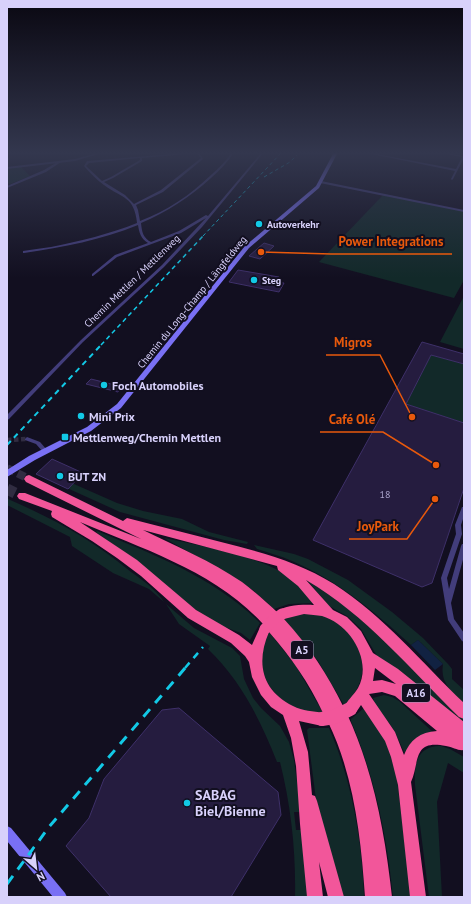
<svg xmlns="http://www.w3.org/2000/svg" width="471" height="904" viewBox="0 0 471 904" font-family="'PT Sans',sans-serif">
  <style>
    .green { fill: #122929 }
    .water { fill: #112242 }
    .building { fill: #251c3f; stroke: #3e3069 }
    .lines { fill: none; stroke-linecap: round; stroke-linejoin: round }
    .minor-tunnel { stroke: #302c41; stroke-width: 4.5; stroke-dasharray: 4.5 2.5; stroke-linecap: butt }
    .motorway-tunnel-far1 { stroke: #302c41; stroke-width: 8; stroke-dasharray: 8 4; stroke-linecap: butt }
    .motorway-tunnel { stroke: #302c41; stroke-width: 11; stroke-dasharray: 11 5.5; stroke-linecap: butt }
    .minor { fill: #423d7b; fill-rule: evenodd }
    .tertiary { fill: #423d7b; fill-rule: evenodd }
    .secondary { fill: #7970f4; fill-rule: evenodd }
    .motorway { fill: #f2569a; fill-rule: evenodd }
    .rail-far4 { stroke: #12c9e6; stroke-width: 1; stroke-dasharray: 3.5 3; stroke-linecap: butt }
    .rail-far3 { stroke: #12c9e6; stroke-width: 1.5; stroke-dasharray: 4.5 3.5; stroke-linecap: butt }
    .rail-far2 { stroke: #12c9e6; stroke-width: 2; stroke-dasharray: 5.5 4.5; stroke-linecap: butt }
    .rail-far1 { stroke: #12c9e6; stroke-width: 2.5; stroke-dasharray: 7 6; stroke-linecap: butt }
    .rail { stroke: #12c9e6; stroke-width: 3; stroke-dasharray: 10 8; stroke-linecap: butt }
    .motorway-bridge-far1 { stroke: #f2569a; stroke-width: 11 }
    .motorway-bridge { stroke: #f2569a; stroke-width: 14 }
    .poi-dot { fill: #12c9e6; stroke: #120f20; stroke-width: 1.5 }
    .labels { text-anchor: middle; dominant-baseline: central; stroke-width: 4; stroke-linejoin: round; paint-order: stroke }
    .far-poi-label { font-size: 10px; font-weight: bold; fill: #d8d1fb; stroke: #120f20; text-anchor: start }
    .far-street-label { font-size: 10px; fill: #d8d1fb; stroke: #120f20 }
    .number-label { font-size: 10px; fill: #aba4cc }
    .shield { fill: #120f20; stroke: #9d97b9; stroke-width: 1 }
    .shield-label { font-size: 11px; font-weight: bold; fill: #d8d1fb }
    .poi-label { font-size: 12px; font-weight: bold; fill: #d8d1fb; stroke: #120f20; text-anchor: start }
    .near-poi-label { font-size: 14px; font-weight: bold; fill: #d8d1fb; stroke: #120f20; text-anchor: start }
    .leader { fill: none; stroke: #e8590c; stroke-width: 1.5 }
    .callout-dot { fill: #e8590c; stroke: #120f20; stroke-width: 1.5 }
    .callout-label { font-size: 13px; text-anchor: middle; font-weight: bold; fill: #e8590c; stroke: #120f20; stroke-width: 4; stroke-linejoin: round; paint-order: stroke }
  </style>
  <rect width="100%" height="100%" fill="#120f20"/>
  <path class="green" d="M21 167 30 176 10 184 7 183V169Z
    M384 194 464 211V280L454 298 319 262Z
    M464 296V349L440 342Z
    M431 355 464 364V423L406 404Z
    M40 469 117 503 143 511 182 519 209 532 248 542 247 544 224 540 120 512 36 474Z
    M8 499C54 519 93 540 131 572 144 581 155 589 164 602L149 589 113 573 72 546 70 537 7 505Z
    M97 531C155 555 215 578 260 623L250 640 241 633 222 626 200 613 115 546 96 532Z
    M164 538C202 546 266 557 295 581 302 587 307 596 313 603L289 604 274 609 254 591 237 579Z
    M254 545 294 554 308 559 348 580 392 612 423 638 448 664 452 669V679L464 690V704C452 692 440 683 443 664L418 640 411 645C375 612 337 580 292 561 281 556 269 553 257 549Z
    M306 579 338 596 464 716V722L430 698 404 674 377 656 361 629 347 616 329 606Z
    M166 604 194 628 232 648 240 656 244 679 253 698 261 708 280 726 289 742 294 760 301 812H294L296 830H302L309 897H295C296 851 291 806 280 762H277C260 719 241 681 208 649L210 646 179 624Z
    M310 613C316 614 325 615 331 618 365 638 375 677 344 705L318 661 284 619 291 616Z
    M269 632 296 666 323 713C289 714 255 686 263 650 265 644 266 638 269 632Z
    M384 695 392 697 399 701 434 733 405 754 394 730 375 704 373 698Z
    M364 708 381 730 395 761 411 897H393C387 836 375 778 351 721V719Z
    M309 728H329C352 781 362 840 364 897H340L318 815 307 730Z
    M441 746 450 749 464 757V773L448 763 437 802 442 897H429L415 785C414 765 416 746 441 746Z"/>
  <path class="water" d="M418 640 443 664 435 670 411 645Z"/>
  <path class="building" d="M264 243 274 246 260 259 249 256Z
    M238 270 279 277 276 282 284 283 279 292 229 282Z
    M422 342 464 354V364L431 355 406 404 464 423V488L432 583 422 587 313 540Z
    M91 379 123 387 118 392 86 384Z
    M52 459 83 473 68 489 36 474Z
    M179 708 278 792 281 815 231 897H111L66 846 89 818 104 779 162 710Z"/>
  <g class="lines">
    <path class="minor-tunnel" d="M7 440 27 439"/>
    <path class="motorway-tunnel-far1" d="M7 468 29 479"/>
    <path class="motorway-tunnel" d="M7 489 15 493"/>
    <path class="minor" d="M196 152H204L199 153 203 159 163 192 136 205 138 210 140 221C168 210 189 196 211 175 219 168 226 161 232 152H234C228 162 220 170 211 178 190 197 167 212 141 223 142 232 143 238 151 242L179 231 206 215 208 216 262 152H264L202 227 164 267 83 342 9 419 7 420V415L81 340 162 265 206 218 181 233 117 257 93 276H92V274L115 255 148 243C141 239 139 232 138 225 102 240 63 247 24 253H23V251C32 250 41 248 51 247 80 241 110 234 137 223 134 196 123 199 104 185 97 180 90 173 84 166L87 161ZM197 153 201 158 161 190 134 204 125 195 104 182 113 178 142 161V158ZM140 158V160L111 177 102 181 86 166 89 163Z
      M362 152H366L456 169 462 157 437 152H441L463 156 464 155V158L453 179 452 180 451 179 455 171Z
      M7 158 10 159 7 160Z
      M59 161 61 162 46 172 7 188V186L44 170Z
      M27 437 40 442 47 450V452H43L36 444 25 440V439Z
      M462 507H464V516L461 525 462 534 447 578 449 589 461 546 462 544H464V556L451 603 454 619 464 633V642L462 641 448 620 441 578 456 534 455 525Z"/>
    <path class="tertiary" d="M101 152H105L75 161 7 169V167L75 159Z
      M321 181 464 210V212L320 183 319 182Z"/>
    <path class="secondary" d="M334 152H338L319 188 249 248 121 408 91 431 35 460 7 477V470L29 456 87 427 117 404 245 246 316 186Z
      M7 826 11 828 65 893 67 897H53L7 841Z"/>
    <path class="motorway" d="M29 475 123 521 127 518C158 526 190 534 221 542 261 552 299 562 334 584 384 616 422 663 464 703V719L459 717C410 669 366 615 306 580L333 610 347 617 361 631 373 653 398 669 464 722V750C458 751 453 747 446 746 412 739 420 762 411 782L426 897H410L398 785 391 757 385 741 361 705 355 714 350 715 347 714C374 772 385 834 392 897H365C361 838 354 775 328 722L327 724 322 726 299 721 308 752 312 795 315 796 317 801 344 897H328L319 862 323 897H307L300 824 296 766 291 738 283 715 271 707 261 695 252 677 249 662 245 656 231 643 188 618 141 576 117 558 92 541 52 517 51 514 52 511 19 499 17 496 19 493H25L141 539 26 482 24 479 26 476ZM80 522C143 549 216 572 263 624L261 625 252 645 239 635 196 610 137 560ZM143 530 277 566 278 570 298 586 314 605C305 604 283 605 277 612 266 602 254 591 242 582 211 561 176 546 143 530ZM304 614C310 615 317 615 322 616 350 624 373 661 358 688 354 695 347 700 344 708 328 675 309 646 284 619ZM269 632C291 657 309 683 323 713 313 711 303 711 293 706 261 690 256 662 269 632ZM375 668 396 684 382 680 373 681ZM382 692 395 696 437 731C420 732 410 740 404 755L395 732 369 694Z"/>
    <path class="rail-far4" d="M264 177 290 162 297 155
      M203 236 282 152"/>
    <path class="rail-far3" d="M101 345 204 235"/>
    <path class="rail-far2" d="M7 445 102 344"/>
    <path class="rail-far1" d="M185 668 203 647"/>
    <path class="rail" d="M7 884 49 827 186 667"/>
    <path class="motorway-bridge-far1" d="M265 629 272 621 282 614"/>
    <path class="motorway-bridge" d="M322 719 334 717 350 709"/>
  </g>
  <linearGradient id="sky" x2="0" y2="1"><stop stop-color="#0a0812"/><stop offset="0.55" stop-color="#33374e"/><stop offset="1" stop-color="#33374e" stop-opacity="0"/></linearGradient>
  <rect width="471" height="278" fill="url(#sky)"/>
  <g class="poi-dot">
    <circle cx="259" cy="224" r="4"/>
    <circle cx="254" cy="280" r="4"/>
    <circle cx="104" cy="385" r="4"/>
    <circle cx="81" cy="416" r="4"/>
    <rect x="61" y="433" width="8" height="8" rx="2"/>
    <circle cx="60" cy="476" r="4"/>
    <circle cx="187" cy="803" r="4"/>
  </g>
  <g class="labels">
    <g class="far-poi-label">
      <text x="267" y="224">Autoverkehr</text>
      <text x="262" y="280">Steg</text>
    </g>
    <g class="far-street-label">
      <text transform="translate(132 281) rotate(-44)">Chemin Mettlen / Mettlenweg</text>
      <text transform="translate(192 302) rotate(-51)">Chemin du Long-Champ / Längfeldweg</text>
    </g>
    <g class="number-label">
      <text x="385" y="494">18</text>
    </g>
    <g class="shield">
      <rect x="291" y="641" width="22" height="18" rx="3"/>
      <rect x="402" y="684" width="28" height="18" rx="3"/>
    </g>
    <g class="shield-label">
      <text x="302" y="650">A5</text>
      <text x="416" y="693">A16</text>
    </g>
    <g class="poi-label">
      <text x="112" y="385">Foch Automobiles</text>
      <text x="89" y="416">Mini Prix</text>
      <text x="73" y="437">Mettlenweg/Chemin Mettlen</text>
      <text x="68" y="476">BUT ZN</text>
    </g>
    <g class="near-poi-label">
      <text x="195" y="795">SABAG<tspan x="195" dy="16">Biel/Bienne</tspan></text>
    </g>
  </g>
  <path class="leader" d="M261 252L331 254H452M412 417L380 355H326M436 465L383 432H320M435 499L407 539H349"/>
  <g class="callout-dot">
    <circle cx="261" cy="252" r="4"/>
    <circle cx="412" cy="417" r="4"/>
    <circle cx="436" cy="465" r="4"/>
    <circle cx="435" cy="499" r="4"/>
  </g>
  <g class="callout-label">
    <text x="391" y="246">Power Integrations</text>
    <text x="353" y="347">Migros</text>
    <text x="352" y="424">Café Olé</text>
    <text x="378" y="531">JoyPark</text>
  </g>
  <rect width="471" height="904" fill="none" stroke="#d8d1fb" stroke-width="16"/>
  <g transform="translate(36 868) rotate(152)" stroke="#120f20" stroke-width="3" paint-order="stroke">
  <path d="M0-3L7 15L0 10L-7 15Z" fill="#d8d1fb"/>
  <text y="-6" font-size="11" font-weight="bold" text-anchor="middle" fill="#d8d1fb">N</text>
  </g>
</svg>
